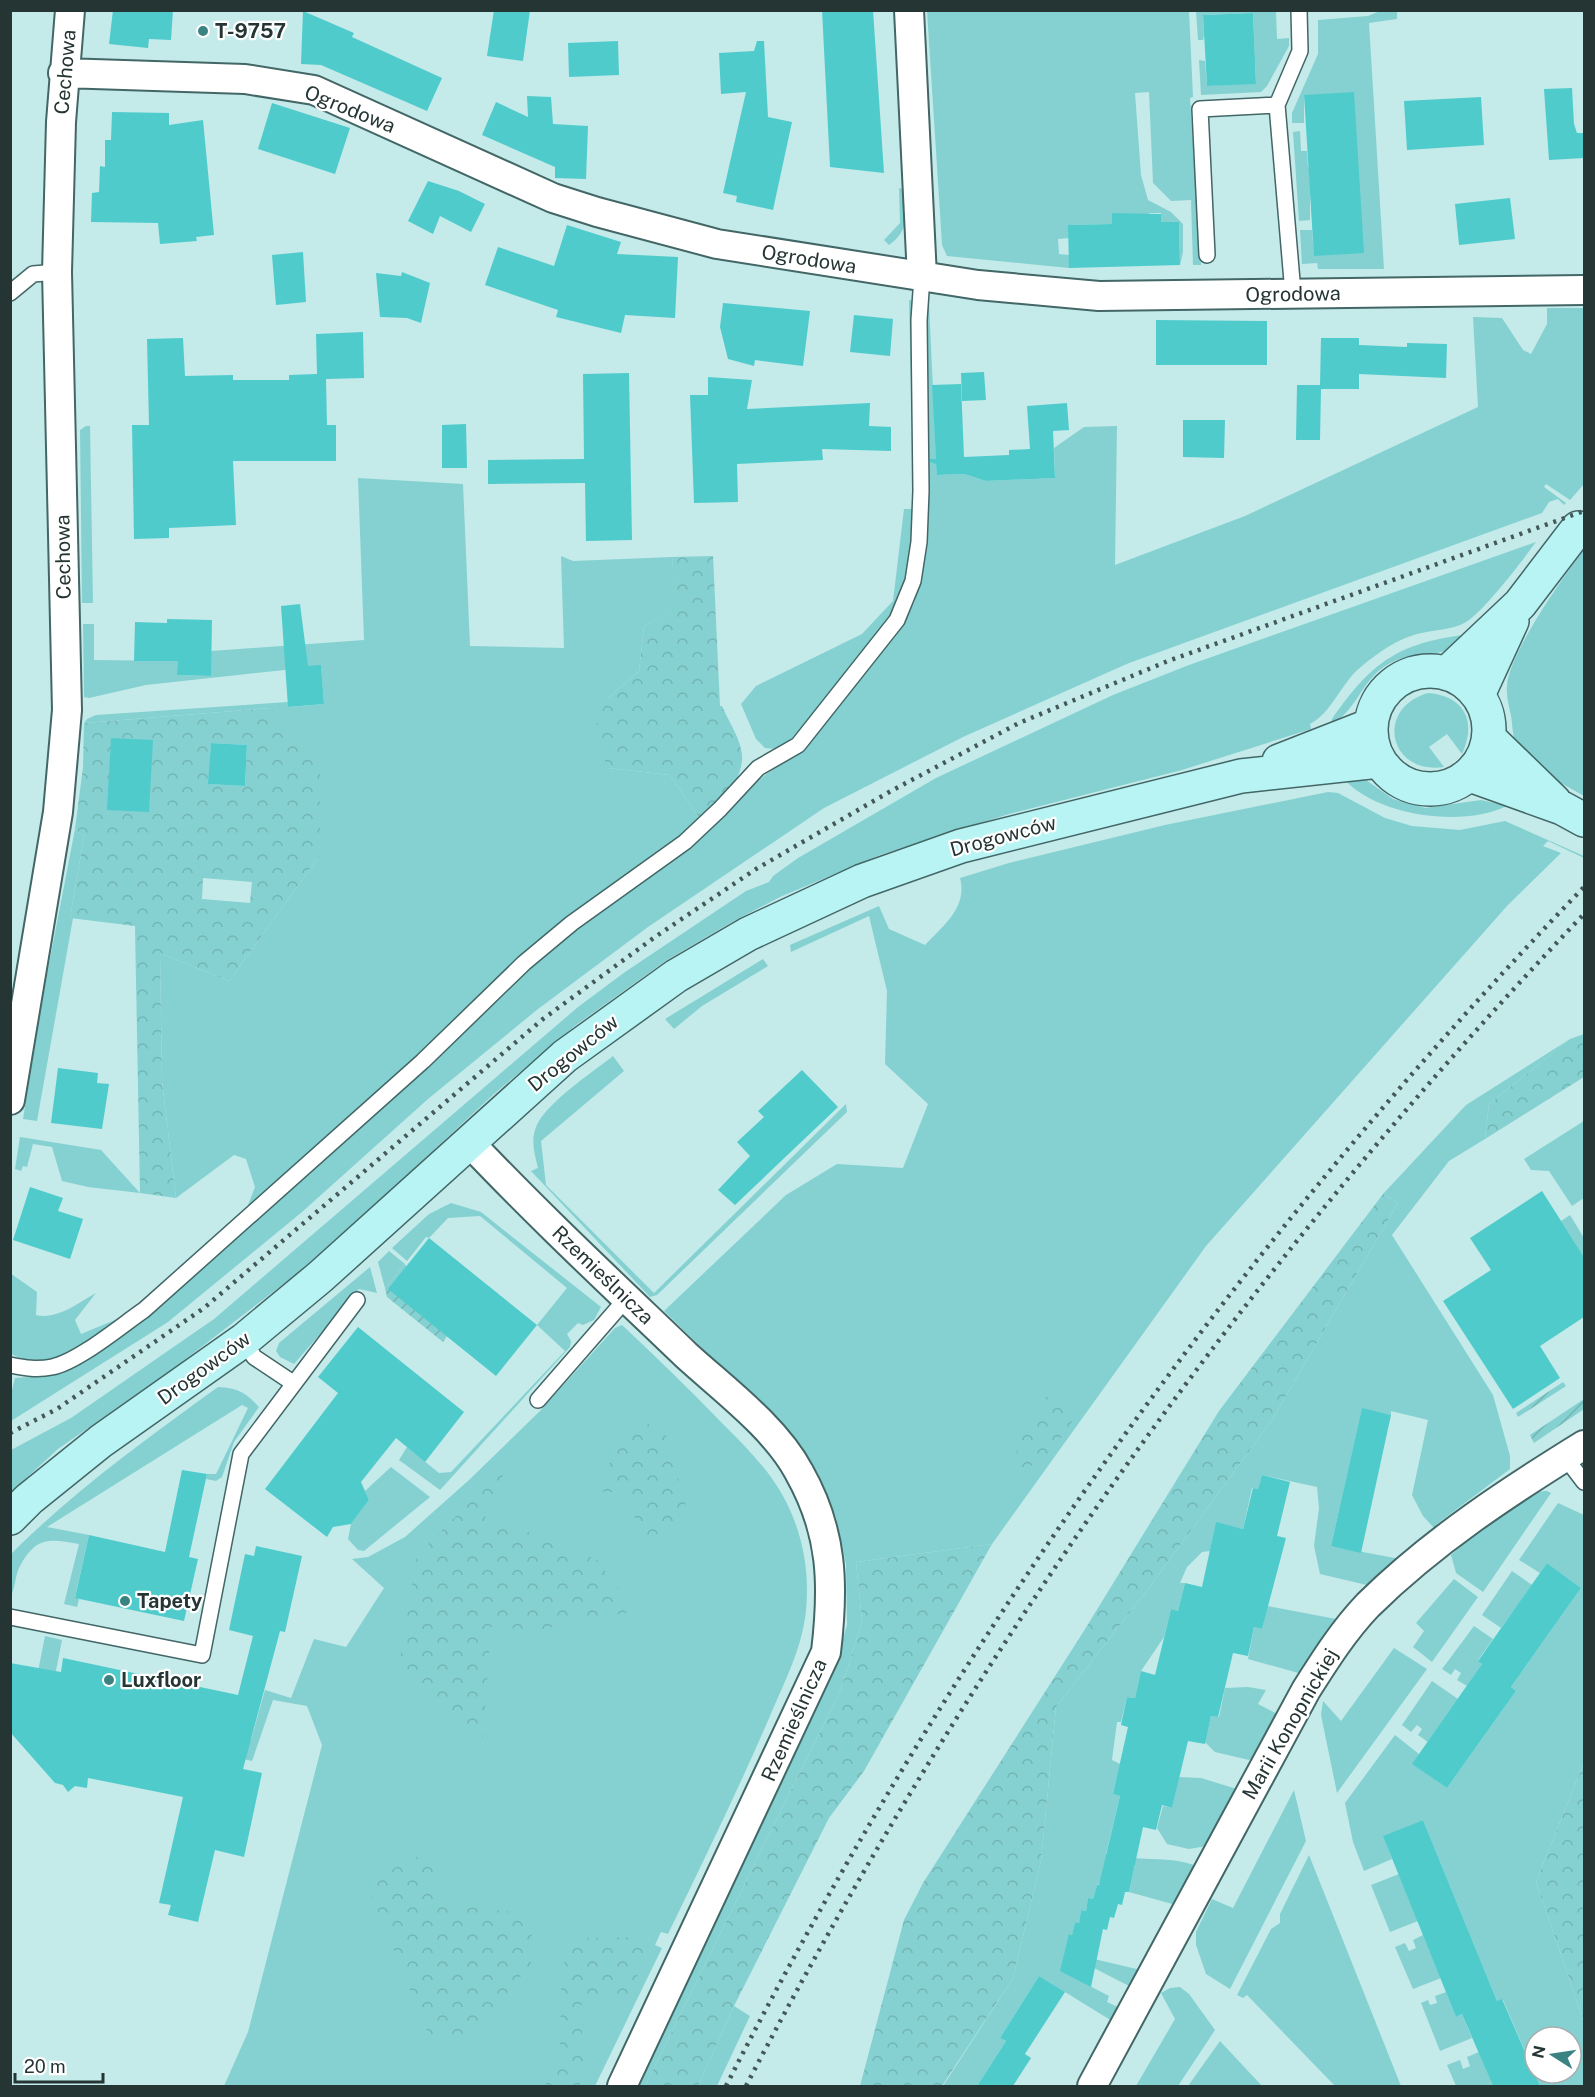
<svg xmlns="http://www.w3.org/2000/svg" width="1595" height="2097" viewBox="0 0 1595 2097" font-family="'Public Sans',sans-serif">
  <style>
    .green { fill: #85d1d1; fill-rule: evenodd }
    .forest { fill: url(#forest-crowns); fill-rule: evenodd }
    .garden { fill: url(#garden-furrows) }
    .building { fill: #50cbcc }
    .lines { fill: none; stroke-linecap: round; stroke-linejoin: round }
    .lane-casing { stroke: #436666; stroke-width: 18 }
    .street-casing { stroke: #436666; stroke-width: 32 }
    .secondary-casing { stroke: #436666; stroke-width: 36 }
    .lane { stroke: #fff; stroke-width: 15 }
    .street { stroke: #fff; stroke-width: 28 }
    .secondary { stroke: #b9f4f4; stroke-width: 33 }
    .rail { stroke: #435857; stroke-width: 4.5; stroke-dasharray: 3 6; stroke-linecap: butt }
    .poi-dot { fill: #3b8383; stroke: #fff; stroke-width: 2 }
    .labels { text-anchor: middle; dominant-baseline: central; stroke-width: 4.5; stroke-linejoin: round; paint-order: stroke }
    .poi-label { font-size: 20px; font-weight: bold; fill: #253534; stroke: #fff; text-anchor: start }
    .street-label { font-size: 20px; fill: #253534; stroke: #fff }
  </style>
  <defs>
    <pattern id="forest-crowns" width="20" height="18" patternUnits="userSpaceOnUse" patternTransform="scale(1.5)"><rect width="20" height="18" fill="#85d1d1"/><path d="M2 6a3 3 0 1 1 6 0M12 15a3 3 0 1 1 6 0" fill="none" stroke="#73b4b4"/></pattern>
    <pattern id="garden-furrows" width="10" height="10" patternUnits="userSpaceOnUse" patternTransform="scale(1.5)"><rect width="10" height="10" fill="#85d1d1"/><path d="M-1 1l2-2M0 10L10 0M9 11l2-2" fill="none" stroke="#73b4b4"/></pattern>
  </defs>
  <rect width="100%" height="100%" fill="#c4eaea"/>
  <path class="green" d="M927 11H1189L1193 97 1190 98 1201 265H1193L1191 200 1171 201 1153 183 1149 92 1135 93 1141 175 1148 200 1171 212 1183 224V252L1180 265 1179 222H1161V213H1149L1148 223 1112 213V224L1069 225V238L1058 239 1059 254 1069 255V268L947 256 942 245Z
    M1196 11H1276L1277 39 1289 38V46L1267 86 1261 92 1201 95 1199 60 1205 61 1207 86 1256 83 1253 13 1203 15 1204 36 1203 40H1198Z
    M1380 11H1397V19L1369 23 1384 269H1318L1317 263 1302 264 1300 230H1312L1314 256 1310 184V220L1299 221 1293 132 1300 131 1301 151H1307L1308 167 1358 164 1304 95V123H1292V113L1318 54V20L1368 16Z
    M899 188 906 190C906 214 910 230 889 245L884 240 900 223Z
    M909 300 913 301 914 537 904 594 894 615 813 717 788 742 776 749 765 748 756 739 741 704 756 686 862 634 893 601 904 509H914Z
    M926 303 929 304 937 475 964 474 986 481 1055 478 1054 448 1084 427 1117 426 1115 565 1245 516 1478 407 1473 317 1502 318 1523 350 1531 354 1547 324V308H1584V484L1570 500 1546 484 1544 487 1566 503 1564 505 1558 499 1549 502 1542 513 1129 663 963 737 824 808 648 927 538 1009 428 1099 302 1212 168 1322 11 1421V1394L15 1378 43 1376 113 1341 574 929 722 817 758 780 796 754 898 633 914 603 922 573 926 535Z
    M86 426H90L93 603H82L80 430Z
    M358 478 463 484 470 646 564 648 561 556 573 561 672 557 676 607 644 626 639 671 608 698V768L670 775 700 819 664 852 584 906 516 960 432 1044 245 1213 255 1187 246 1159 234 1155 176 1198 162 1081 160 953 229 981 320 855 270 708 84 723 87 719 96 715 288 702 289 707 324 704 321 666 146 685 89 698 84 697 83 624H94V660L178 661V675L211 676V651L364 640Z
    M1536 542C1523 560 1483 612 1466 622 1453 630 1432 630 1417 634 1396 640 1379 652 1362 666 1341 682 1333 712 1310 724L1311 729 1182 770 1009 814 880 855 780 897 732 922 667 960 576 1025 494 1094 321 1255 178 1365 58 1449 11 1492V1450L71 1418 214 1319 578 1007 625 972 746 891 769 882 773 876 798 858 936 778 1113 695 1189 665Z
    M1584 550V796C1563 784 1532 769 1518 747 1512 738 1513 727 1511 716 1509 706 1506 696 1507 685 1509 654 1564 575 1584 550Z
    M1472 634C1466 638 1459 645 1453 648 1430 659 1408 649 1381 669 1360 685 1356 711 1331 724L1332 719C1373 660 1400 642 1472 634Z
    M1428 693C1465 696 1477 722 1462 754L1447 734 1429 747 1444 767C1388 775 1375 708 1428 693Z
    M1343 778 1366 780 1393 799 1425 808 1481 800 1507 806C1462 828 1376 816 1343 778Z
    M1328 792 1338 793 1385 818 1412 826 1460 830 1505 821 1584 856V858L1548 841 1543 846 1561 853 1507 906 1206 1246 992 1544 856 1562 862 1621 841 1689 645 2086H636L834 1670 847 1625 846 1564 836 1517 818 1473 787 1431 664 1311 786 1195 837 1164 903 1168 928 1104 885 1064 887 991 869 916 791 952 790 945 879 906 889 929 925 945C943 926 968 907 960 878L1009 863 1165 825Z
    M75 829 84 836 70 918H73L37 1121 23 1119 44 990Z
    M763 959 768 966 702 1006 674 1029 665 1019Z
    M1570 1039 1489 1104 1485 1139 1449 1161 1392 1235 1493 1395 1510 1456V1469L1437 1524 1435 1529 1423 1516 1412 1495 1428 1420 1391 1411V1415L1362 1409 1331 1546 1400 1559 1371 1586 1320 1574 1314 1546 1319 1508 1317 1487 1262 1475 1258 1489 1252 1488 1243 1529 1216 1523 1210 1551 1202 1552 1187 1567 1180 1583H1185L1178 1611 1171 1609 1164 1637 1141 1671 1135 1698 1127 1697 1121 1722H1117L1112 1760 1120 1764 1113 1794 1120 1796 1106 1854C1135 1862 1169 1855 1197 1866L1176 1905 1129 1892 1135 1865 1097 1885 1093 1899 1088 1898 1086 1911 1081 1910 1079 1923 1075 1922 1072 1935 1069 1934 1094 1959 1141 1970 1131 1987 1094 1968 1086 1984 1109 1996 1107 2002 1120 2008 1112 2021 1039 1976 1000 2038 1006 2041 977 2086H943L1013 1978 1041 1861 1056 1707 1151 1585 1272 1420 1398 1203 1383 1194 1466 1105Z
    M613 1056 624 1071 541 1141 546 1185 654 1293 846 1104 847 1112 657 1295 650 1297 531 1171 538 1168C535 1156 531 1142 535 1130 541 1106 593 1072 613 1056Z
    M1584 1121V1198L1572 1206 1549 1171 1531 1170 1524 1159Z
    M20 1137 101 1150 140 1193 88 1187 62 1181 52 1147 33 1144 27 1167 23 1166 21 1171 15 1169Z
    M451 1203 481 1212 601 1307 594 1320 583 1325 578 1323 567 1334 571 1341 570 1347 440 1490 399 1460 407 1447 439 1473 451 1472 565 1351 537 1325 567 1288 480 1216 448 1218 429 1238 426 1237 407 1261 392 1248 429 1214Z
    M1570 1215 1584 1238V1257L1561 1221Z
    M389 1251 405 1264 385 1288 378 1262Z
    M370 1267 377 1293 359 1289 294 1364 280 1357 276 1351 279 1343Z
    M10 1273 37 1292 36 1315C57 1320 78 1303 96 1293L75 1320 81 1334 127 1315C110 1327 66 1359 46 1362 33 1363 22 1360 11 1354Z
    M622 1325C655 1356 687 1387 719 1420 742 1443 767 1467 783 1496 802 1530 810 1571 806 1610 803 1646 784 1683 770 1716 738 1790 703 1862 668 1934L661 1932 655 1945 662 1948 595 2086H224L248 2032 322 1745 307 1706 273 1700 252 1761 222 1754 228 1735 251 1740 265 1690 291 1698 314 1639 346 1647 384 1588 352 1559 368 1557 405 1537 469 1480 539 1412 615 1328Z
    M218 1387C239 1388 246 1393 259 1407L234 1442 222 1477 216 1481 206 1479 207 1474H216L248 1408 242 1405 47 1527 89 1535 75 1597 79 1599 77 1607 64 1604 79 1544C48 1538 35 1537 19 1568 15 1577 15 1588 11 1596V1554C74 1491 146 1439 218 1387Z
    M391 1467 430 1497 364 1551 358 1550 348 1539 351 1524 369 1500 365 1491Z
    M1547 1491 1551 1493 1483 1592 1456 1573 1451 1555C1472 1537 1519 1491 1547 1491Z
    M1558 1503 1584 1515V1762L1536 1882 1584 2022V2086H1540L1503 2000 1497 2001 1423 1820 1384 1836 1392 1859 1364 1871 1353 1842 1345 1803 1395 1735 1419 1754 1413 1764 1447 1788 1516 1691 1511 1687 1581 1588 1547 1563 1540 1573 1519 1560ZM1535 2037H1571V2073H1535Z
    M1512 1571 1532 1585 1501 1628 1482 1615Z
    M1454 1579 1478 1597 1432 1662 1413 1647 1424 1631 1416 1623Z
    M1267 1606 1336 1619 1302 1674 1248 1659 1254 1627 1262 1629Z
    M1474 1626 1493 1639 1478 1660 1482 1664 1467 1686 1457 1680 1461 1673 1455 1669 1451 1675 1442 1669Z
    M45 1636 62 1640 50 1701 33 1697Z
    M1394 1648 1427 1669 1337 1793 1321 1715 1323 1701 1341 1721Z
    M1432 1681 1458 1699 1428 1742 1418 1735 1422 1729 1417 1725 1411 1732 1402 1725Z
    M1248 1687 1266 1690 1258 1704 1279 1715 1256 1756 1249 1760 1215 1752 1205 1742 1211 1716 1219 1717 1225 1688Z
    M1179 1777 1201 1778 1237 1789 1207 1846 1189 1849 1167 1844 1157 1828 1163 1806 1172 1808Z
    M1294 1790 1306 1841 1230 1989 1206 1974 1196 1945V1932L1212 1899 1233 1908Z
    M1309 1855 1401 2086 1334 2085 1247 1995 1243 1998 1237 1995 1271 1929 1280 1923V1914Z
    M1399 1874 1418 1921 1390 1932 1371 1885Z
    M1423 1935 1441 1978 1413 1989 1395 1947 1405 1943 1409 1951 1416 1948 1413 1940Z
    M1180 1987 1189 1994 1215 2030 1178 2086H1136L1175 2019 1161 1993 1170 1988Z
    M1446 1992 1456 2017 1462 2014 1472 2038 1440 2051 1421 2003 1428 2000 1430 2005 1437 2003 1435 1996Z
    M734 2006 750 2016 717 2086H698Z
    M1220 2041 1262 2086H1188Z
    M1479 2052 1493 2086H1456L1447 2065 1460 2060 1463 2069 1470 2066 1467 2057Z"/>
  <path class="forest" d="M713 556 720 706H722C728 720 738 735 741 749 748 778 719 802 700 819L670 775 608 768 592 734 608 698 639 671 644 626 675 607 672 557Z
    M270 708 320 754V855L229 981 160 953 162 1081 176 1198 140 1193 135 926 70 918 84 836 75 829 83 767 84 723ZM211 743 247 745 245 786 209 784ZM203 878 252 882 250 903 202 899Z
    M1584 1034V1077L1485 1139 1489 1104 1570 1039Z
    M1383 1194 1398 1203 1272 1420 1151 1585 1056 1707 1041 1861 1013 1978 942 2086H860L904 1920 923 1883 1082 1634 1219 1411Z
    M1047 1396 1074 1419 1049 1455 1016 1475 1017 1437Z
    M638 1418 666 1435 691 1524 642 1538 626 1493 592 1491Z
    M507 1466 483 1523 523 1530 597 1560 635 1611 537 1630 491 1627 482 1750 399 1665 417 1555Z
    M992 1544 864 1771 829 1818 734 2006 698 2086H645L841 1689 862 1621 856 1562Z
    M1584 1762V2022L1536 1882Z
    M434 1848 439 1904 532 1914 531 1964 470 2037 430 2038 366 1883Z
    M644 1937 648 1956 626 1997 580 2005 585 2076 579 2086H545L560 2048 561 1985 568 1938Z"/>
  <path class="garden" d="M405 1264 447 1336 443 1342 387 1297 385 1288Z
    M1563 1382 1566 1386 1518 1417 1516 1413Z
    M1584 1399V1409L1534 1443 1530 1435Z"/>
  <path class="building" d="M113 10H173L171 40 149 39 148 48 109 44Z
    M494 10H530L523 61 487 56Z
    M822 10H873L884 173 830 167Z
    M303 11 354 33 352 37 442 78 427 111 321 65 301 64Z
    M1253 13 1256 84 1207 86 1203 15Z
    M618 41 619 75 569 77 568 43Z
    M757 41H764L768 117 792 122 773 210 736 202 737 196 723 193 746 92 721 94 719 53 754 51Z
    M1572 88 1574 124 1577 133H1584V158L1549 160 1544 89Z
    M1354 92 1364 253 1314 256 1304 95Z
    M527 96 551 97 553 124 588 126 586 179 555 178V167L482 135 496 102 528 117Z
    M1481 97 1484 145 1407 150 1404 101Z
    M272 103 350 128 335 174 258 149Z
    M112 112 169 113V125L203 120 214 235 196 237 197 241 160 244 158 223 91 222 92 193 99 192 100 166 105 167V140H111Z
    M428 181 459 191 485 204 471 232 440 216 433 234 408 221Z
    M1510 198 1515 239 1459 245 1455 204Z
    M1112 213 1161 214V222H1179L1180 265 1069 268 1068 225 1112 224Z
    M567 225 621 242 617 254 678 257 675 318 625 315 621 333 556 317 558 310 485 285 498 247 554 266Z
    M303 252 306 302 276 305 272 255Z
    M402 272 430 283 421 323 407 318 380 317 376 273 401 276Z
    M723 303 810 311 803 366 755 360 754 366 728 359 720 327Z
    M854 315 893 319 890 356 850 352Z
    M1156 320 1267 321V365H1156Z
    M363 332 364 378 326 379 327 425H336V461H233L236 525 169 528V538L134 539 132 425H149L147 339 183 338 185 376 233 375V380H289V375L317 374 316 334Z
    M1321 338H1359V345L1407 347V343L1447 344 1446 378 1359 374V389H1321L1320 440H1296L1297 385H1320Z
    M984 372 986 400 962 401 961 373Z
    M629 373 632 540 586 541 585 483 488 484V460L584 459 583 374Z
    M708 377 752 380 747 409 870 403 869 426 891 427V451L822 449 823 460 737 464 738 502 694 503 690 395H708Z
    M961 384 964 457 1009 455V450L1030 449 1027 406 1067 403 1069 430 1053 431 1055 478 986 481 964 474 937 475 936 464 930 462V459H936L932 385Z
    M1183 420H1225L1224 458 1183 457Z
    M466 424 467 468H442V425Z
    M300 604 308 666 321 665 324 704 288 707 281 606Z
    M167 619 212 620 211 676 177 675 178 661H134L135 622 167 623Z
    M111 738 153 740 149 812 107 810Z
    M211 743 247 745 245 786 208 784Z
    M58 1068 98 1073 97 1083 109 1084 102 1129 51 1123Z
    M802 1070 838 1107 735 1205 718 1190 750 1156 737 1142 764 1117 758 1111Z
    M30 1187 63 1198 58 1211 83 1219 70 1259 13 1240Z
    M1542 1191 1584 1257V1317L1540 1346 1560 1378 1513 1409 1443 1301 1491 1270 1470 1238Z
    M429 1238 537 1325 496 1376 388 1289Z
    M358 1327 464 1412 425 1462 396 1438 361 1482 369 1500 351 1524 333 1527 327 1537 265 1489 338 1393 318 1377Z
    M1362 1408 1391 1415 1361 1553 1331 1546Z
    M182 1470 207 1474 189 1557 198 1559 184 1621 75 1598 89 1535 165 1552Z
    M1262 1475 1290 1482 1277 1536 1286 1538 1262 1629 1254 1627 1248 1656 1233 1653 1218 1717 1211 1716 1205 1744 1188 1741 1172 1808 1162 1805 1156 1830 1143 1827 1129 1892H1125L1122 1905 1118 1904 1114 1918 1110 1917 1107 1930 1103 1929 1091 1987 1060 1971 1069 1934 1072 1935 1075 1922 1079 1923 1081 1910 1086 1911 1088 1898 1093 1899 1097 1885H1099L1120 1796 1113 1794 1128 1727 1121 1725 1127 1697 1135 1698 1141 1671 1155 1675 1171 1609 1178 1611 1185 1583 1202 1587 1216 1522 1243 1529 1253 1488 1258 1489Z
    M256 1546 302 1556 285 1632 280 1631 243 1769 262 1773 244 1857 215 1850 198 1922 168 1915 171 1905 159 1903 183 1797 88 1778 87 1788 75 1786 68 1792 63 1785 55 1783 10 1732V1663L61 1672 63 1658 238 1695 253 1636 229 1630 245 1554 254 1556Z
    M1547 1563 1581 1588 1511 1687 1516 1691 1447 1788 1412 1764 1482 1664 1478 1661Z
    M1423 1820 1497 2001 1502 1999 1540 2086H1493L1462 2014 1456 2017 1383 1836Z
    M1039 1976 1065 1992 1025 2054 1031 2058 1013 2086H977L1006 2041 1000 2038Z"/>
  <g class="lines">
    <g class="lane-casing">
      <path id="lane" d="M1207 255 1200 109 1277 105
        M10 293 33 274 57 272
        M1293 293 1277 105 1300 51 1299 10
        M244 1340 254 1357 293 1383
        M10 1365C25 1368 37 1370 52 1367 78 1362 122 1325 144 1310L423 1061 524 963 572 923 685 842 720 809 758 768 798 745 897 620 913 581 919 542 921 491 919 320 922 277
        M538 1400 626 1299
        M1565 1457 1584 1482
        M10 1617 202 1655 241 1454 357 1300"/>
    </g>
    <g class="street-casing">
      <path id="street" d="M909 10 922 277
        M63 73 245 79 314 90 553 198 597 212 717 244 978 285 1099 296 1584 290
        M10 1100 58 812 67 710 57 272 61 122 70 10
        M469 1142C539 1216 613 1285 686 1355 723 1389 775 1427 799 1472 833 1532 834 1585 826 1652L622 2086
        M1092 2086 1306 1690C1325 1660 1344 1630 1368 1605 1433 1541 1508 1492 1584 1445"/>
    </g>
    <g class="secondary-casing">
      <path id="secondary" d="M1371 730a59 59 0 1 1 118 0a59 59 0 1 1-118 0Z
        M1447 673 1520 604 1578 528
        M1478 695 1512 621
        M1489 738 1554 801
        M1279 761 1371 725
        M1470 775 1562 808 1584 820
        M10 1518 29 1499 101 1441 244 1340 320 1277 565 1056 676 976 748 934 862 881 961 846 1241 776 1379 761"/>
    </g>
    <use href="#lane" class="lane"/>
    <use href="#street" class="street"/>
    <use href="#secondary" class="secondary"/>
    <path class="rail" d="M10 1433 57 1409 204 1308 543 1019 655 937 756 869 891 791 1019 723 1168 661 1584 511
      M726 2086C950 1646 1241 1242 1584 887
      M746 2086C971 1653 1247 1267 1584 914"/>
  </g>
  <g class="poi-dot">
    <circle cx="203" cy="31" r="6"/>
    <circle cx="125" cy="1601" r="6"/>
    <circle cx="109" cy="1680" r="6"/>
  </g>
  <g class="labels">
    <g class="poi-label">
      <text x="215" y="31">T-9757</text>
      <text x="137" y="1601">Tapety</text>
      <text x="121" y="1680">Luxfloor</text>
    </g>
    <g class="street-label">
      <text transform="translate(65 72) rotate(-85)">Cechowa</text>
      <text transform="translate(350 109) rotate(22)">Ogrodowa</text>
      <text transform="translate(809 259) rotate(9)">Ogrodowa</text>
      <text transform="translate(1293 294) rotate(-1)">Ogrodowa</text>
      <text transform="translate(63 557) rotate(-91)">Cechowa</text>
      <text transform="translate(1003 836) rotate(-15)">Drogowców</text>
      <text transform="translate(573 1053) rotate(-39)">Drogowców</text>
      <text transform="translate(603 1275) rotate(44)">Rzemieślnicza</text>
      <text transform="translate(204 1368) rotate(-36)">Drogowców</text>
      <text transform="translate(794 1720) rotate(-66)">Rzemieślnicza</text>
      <text transform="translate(1290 1724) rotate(-60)">Marii Konopnickiej</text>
    </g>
  </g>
  <rect width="1595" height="2097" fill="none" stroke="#253534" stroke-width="24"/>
  <g transform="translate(1553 2055) rotate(282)"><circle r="28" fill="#ffffff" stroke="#a8aeae" stroke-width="1.5"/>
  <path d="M0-4.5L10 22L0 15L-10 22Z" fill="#3b8383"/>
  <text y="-9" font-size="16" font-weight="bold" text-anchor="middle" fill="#253534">N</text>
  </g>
  <path d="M15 2073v9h88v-9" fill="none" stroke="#253534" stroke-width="3"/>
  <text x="24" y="2073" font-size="18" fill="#253534" stroke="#ffffff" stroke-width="4.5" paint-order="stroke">20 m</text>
</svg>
